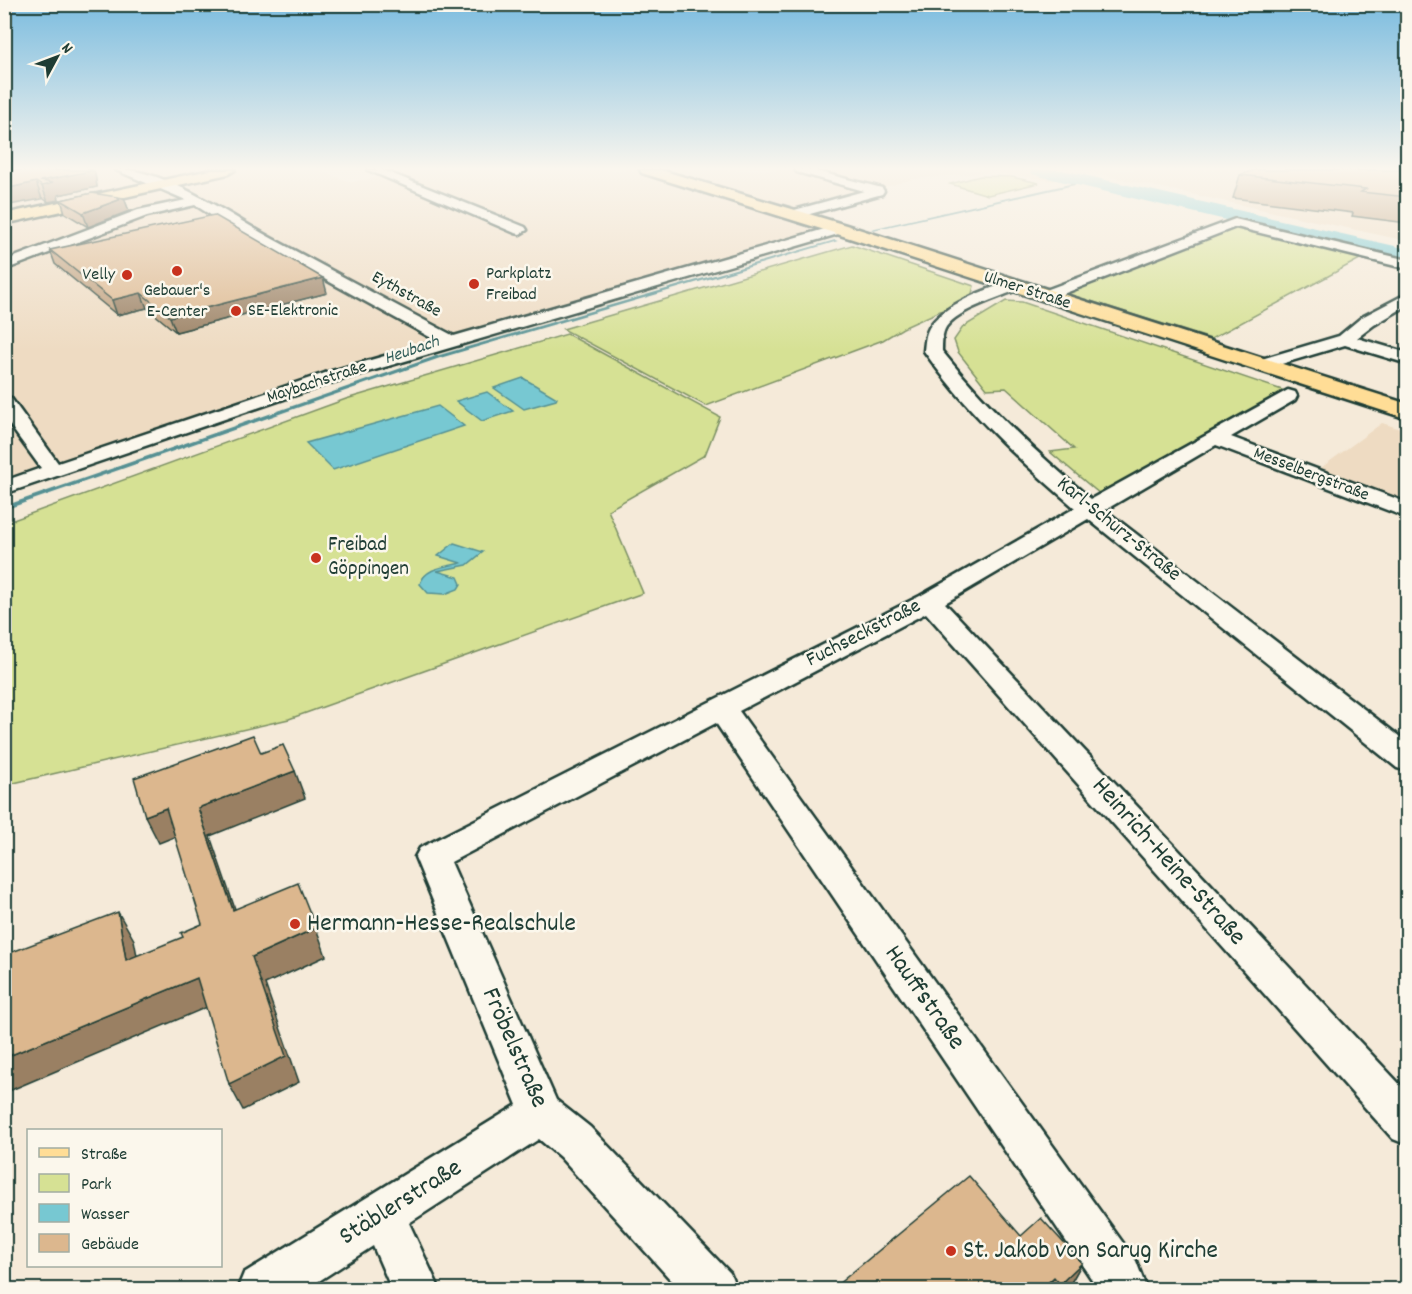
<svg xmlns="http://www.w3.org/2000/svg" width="1412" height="1294" viewBox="0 0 1412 1294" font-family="Dekko,sans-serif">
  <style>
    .built { fill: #eedbc2 }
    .green { fill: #d6e194; stroke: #7a8f64; stroke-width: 1.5 }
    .water { fill: #77c8d2; stroke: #549093; stroke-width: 1.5 }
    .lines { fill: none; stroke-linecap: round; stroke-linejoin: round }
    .stream { fill: #549093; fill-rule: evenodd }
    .river { fill: #77c8d2; fill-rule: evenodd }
    .minor-casing { stroke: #1f3d34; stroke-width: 5 }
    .major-casing { stroke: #1f3d34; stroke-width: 5 }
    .minor { fill: #fbf7ec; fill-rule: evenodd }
    .major { fill: #ffdd96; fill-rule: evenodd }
    .wall { fill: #bd9d7a; stroke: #1f3d34; stroke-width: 1.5 }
    .shaded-wall { fill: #9a8063; stroke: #1f3d34; stroke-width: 1.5 }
    .building { fill: #dcb78e; stroke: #1f3d34; stroke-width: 1.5 }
    .poi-dot { fill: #c8321e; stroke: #fbf7ec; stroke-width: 2 }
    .labels { text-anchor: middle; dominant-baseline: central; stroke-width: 5; stroke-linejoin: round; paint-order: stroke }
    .far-poi-label { font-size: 18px; fill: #1f3d34; stroke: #fbf7ec; text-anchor: start }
    .far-street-label { font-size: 18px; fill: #1f3d34; stroke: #fbf7ec }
    .far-water-label { font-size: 18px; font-style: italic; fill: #35605c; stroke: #fbf7ec }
    .street-label { font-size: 21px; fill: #1f3d34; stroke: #fbf7ec }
    .poi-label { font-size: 21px; fill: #1f3d34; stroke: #fbf7ec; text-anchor: start }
    .near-street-label { font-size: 26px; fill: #1f3d34; stroke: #fbf7ec }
    .near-poi-label { font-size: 26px; fill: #1f3d34; stroke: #fbf7ec; text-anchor: start }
  </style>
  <rect width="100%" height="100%" fill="#f5ead9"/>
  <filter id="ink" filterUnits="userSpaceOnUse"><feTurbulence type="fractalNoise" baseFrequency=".0167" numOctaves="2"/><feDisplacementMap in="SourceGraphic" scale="12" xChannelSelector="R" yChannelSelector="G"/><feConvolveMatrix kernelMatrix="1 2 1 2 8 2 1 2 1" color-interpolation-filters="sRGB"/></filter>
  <g filter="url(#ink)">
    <path class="built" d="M5 170H318L351 182 422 170H633L820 232 609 293 314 374 5 481Z
      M663 170H1023L1058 178 1053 181 994 172 913 179 797 212Z
      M1080 170H1364L1407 180V241Z
      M1382 423 1407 431V504L1318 470Z"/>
    <path class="green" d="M980 176 1012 177 1039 183 988 195 950 184Z
      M1239 222 1371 253 1211 339 1062 292Z
      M852 245 974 286 971 297 903 328 883 340 706 406 563 329Z
      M1006 301 1022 302 1291 393 1106 499 1050 452 1074 449 1006 388 987 389 958 352 954 340 963 327Z
      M567 334 720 417 705 455 608 510 643 593 289 719 5 785V523L346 399Z"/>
    <path class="water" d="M523 378 557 398 556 400 524 409 494 388Z
      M487 392 513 411 482 421 456 401Z
      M438 406 464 426 333 470 306 443Z
      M454 543 483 552 467 565 437 571 458 577 461 584 458 589 445 594 428 593 420 584C425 567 446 567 461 563L438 556Z"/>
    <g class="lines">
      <path class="stream" d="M1087 180 1088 182 873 230 871 229Z
        M835 240 838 241 440 358 4 510V506L436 356Z"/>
      <path class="river" d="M1029 170H1062L1408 249V263L1039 176 1032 174Z"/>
      <g class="minor-casing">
        <path id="minor" d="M116 170C159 165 234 218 273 239 333 271 393 304 454 336L835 226 840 225 847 229 845 232 337 381 4 494V481L41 468 4 417V396L11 398 58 463 325 373 437 341 228 226 195 205 147 216 4 270V261L138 210 186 200Z
          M368 170H383L525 227 527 230 520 234 515 233Z
          M795 170H812L882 188 884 191 882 194 792 219 785 215 787 212 864 191 797 172Z
          M1235 219 1408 260V269L1236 227 1050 299 1044 301 1036 296 1038 293Z
          M1014 281 1019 283 1022 286 1019 289C999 298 959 309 946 327 942 333 942 343 942 351 986 406 1037 454 1091 499L1288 390 1295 392 1297 396 1295 400 1231 437 1408 503V518L1216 445 1105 510 1408 743V771L1397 768 1088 519 945 603 1408 1093V1145L1393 1139 926 613 739 711 1136 1261 1147 1290H1099L716 723 451 862 556 1100 590 1127 730 1273 737 1290H680L560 1157 539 1139 409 1223 440 1290H392L373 1246 305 1290H237L244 1273 517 1105 415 857 420 848 920 596 1075 508C1020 461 966 411 924 351 925 343 925 335 929 328 940 306 990 287 1014 281Z
          M1408 293V305L1374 325 1357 338 1408 353V364L1345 345 1261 370 1255 369 1252 365 1255 361 1339 336 1362 317Z"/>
      </g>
      <g class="major-casing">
        <path id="major" d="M210 170H235L228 174 4 224V214Z
          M640 170H661L846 225 1408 404V419L834 233 642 173Z"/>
      </g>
      <use href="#minor" class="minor"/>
      <use href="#major" class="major"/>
    </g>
    <path class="wall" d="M4 170 95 174 97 187 58 195 59 200 48 202Z
      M1407 170V223L1352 216 1353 213 1233 198 1240 175Z
      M124 198 129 211 88 227 65 213 61 200Z
      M50 250 327 293 176 332 147 308 117 315 55 264Z
      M1082 1263 1069 1286 1065 1290H831Z"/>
    <path class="shaded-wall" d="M92 170H94L95 174 97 187 58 195 59 200 48 202 40 181Z
      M36 182 42 199 4 206V189Z
      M124 198 129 211 88 227 83 213Z
      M323 278 327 293 176 332 170 317Z
      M141 293 147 308 117 315 112 300Z
      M295 771 305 798 210 836 245 938 233 910 198 808Z
      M166 808 179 835 159 843 145 816Z
      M118 912 134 940 143 987 126 960Z
      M316 928 326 956 265 984 299 1082 243 1110 229 1084 252 957Z
      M197 978 212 1005 4 1093V1058Z
      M1082 1263 1069 1286 1065 1290H1057L1060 1284Z
      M1054 1277 1047 1290H1040Z"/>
    <path class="building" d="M4 170H92V171L40 181 53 183 42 186 36 182 4 189Z
      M1254 170H1407V197L1361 192 1366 189 1240 175Z
      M92 193 124 198 83 213 61 200Z
      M214 215 323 278 170 317 141 293 112 300 50 250Z
      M253 735 261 753 283 745 295 771 198 808 233 910 298 883 316 928 252 957 286 1056 229 1084 197 978 4 1058V955L118 912 126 960 183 937 181 933 202 924 166 808 145 816 134 778Z
      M969 1176 1021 1236 1041 1218 1082 1263 1060 1284 1054 1277 1040 1290H831Z"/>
  </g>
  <linearGradient id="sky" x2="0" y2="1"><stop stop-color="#7bbcdf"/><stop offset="0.48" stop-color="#faf6ee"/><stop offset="1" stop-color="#faf6ee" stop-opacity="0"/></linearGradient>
  <rect width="1412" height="351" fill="url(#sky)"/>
  <g class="poi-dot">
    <circle cx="177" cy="271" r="6"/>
    <circle cx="127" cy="275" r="6"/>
    <circle cx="474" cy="284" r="6"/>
    <circle cx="236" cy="311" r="6"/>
    <circle cx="316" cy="558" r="6"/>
    <circle cx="295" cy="924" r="6"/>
    <circle cx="951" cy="1251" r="6"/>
  </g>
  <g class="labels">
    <g class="far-poi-label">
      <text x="486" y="274">Parkplatz<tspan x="486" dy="21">Freibad</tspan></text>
      <text x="115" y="275" text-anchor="end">Velly</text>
      <text x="177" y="291" text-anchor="middle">Gebauer's<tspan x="177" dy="21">E-Center</tspan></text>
      <text x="248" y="311">SE-Elektronic</text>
    </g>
    <g class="far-street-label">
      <text transform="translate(1027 291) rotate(18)">Ulmer Straße</text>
      <text transform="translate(406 295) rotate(29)">Eythstraße</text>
      <text transform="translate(317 383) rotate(-18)">Maybachstraße</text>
      <text transform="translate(1311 475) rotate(21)">Messelbergstraße</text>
    </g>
    <g class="far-water-label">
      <text transform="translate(412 351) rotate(-19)">Heubach</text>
    </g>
    <g class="street-label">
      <text transform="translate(1118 530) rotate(39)">Karl-Schurz-Straße</text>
      <text transform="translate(864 634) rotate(-27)">Fuchseckstraße</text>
    </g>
    <g class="poi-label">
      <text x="328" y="546">Freibad<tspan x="328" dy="24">Göppingen</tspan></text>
    </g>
    <g class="near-street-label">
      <text transform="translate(1168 862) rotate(48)">Heinrich-Heine-Straße</text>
      <text transform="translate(924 998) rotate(55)">Hauffstraße</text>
      <text transform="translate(514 1048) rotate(66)">Fröbelstraße</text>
      <text transform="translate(401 1203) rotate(-32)">Stäblerstraße</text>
    </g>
    <g class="near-poi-label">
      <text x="307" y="924">Hermann-Hesse-Realschule</text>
      <text x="963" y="1251">St. Jakob von Sarug Kirche</text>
    </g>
  </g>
  <rect width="1412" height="1294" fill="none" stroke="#fbf7ec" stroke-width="24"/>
  <rect x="12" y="12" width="1388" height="1270" fill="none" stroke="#1f3d34" stroke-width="2" filter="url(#ink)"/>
  <rect x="27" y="1129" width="195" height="138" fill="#fbf7ec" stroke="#a3ada2" stroke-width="1.5"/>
  <rect x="39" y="1148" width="30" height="9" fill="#ffdd96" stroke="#a3ada2" stroke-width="1.5"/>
  <text x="81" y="1159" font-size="18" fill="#1f3d34">Straße</text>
  <rect x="39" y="1174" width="30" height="18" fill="#d6e194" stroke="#a3ada2" stroke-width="1.5"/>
  <text x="81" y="1189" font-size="18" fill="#1f3d34">Park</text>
  <rect x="39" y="1204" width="30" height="18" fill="#77c8d2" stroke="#a3ada2" stroke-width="1.5"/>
  <text x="81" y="1219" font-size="18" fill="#1f3d34">Wasser</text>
  <rect x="39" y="1234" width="30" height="18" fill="#dcb78e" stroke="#a3ada2" stroke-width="1.5"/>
  <text x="81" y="1249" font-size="18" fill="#1f3d34">Gebäude</text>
  <g transform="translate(57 57) rotate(49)" stroke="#fbf7ec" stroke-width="4.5" paint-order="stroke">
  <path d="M0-4.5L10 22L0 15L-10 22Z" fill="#1f3d34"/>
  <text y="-9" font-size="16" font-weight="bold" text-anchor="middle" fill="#1f3d34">N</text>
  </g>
</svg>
